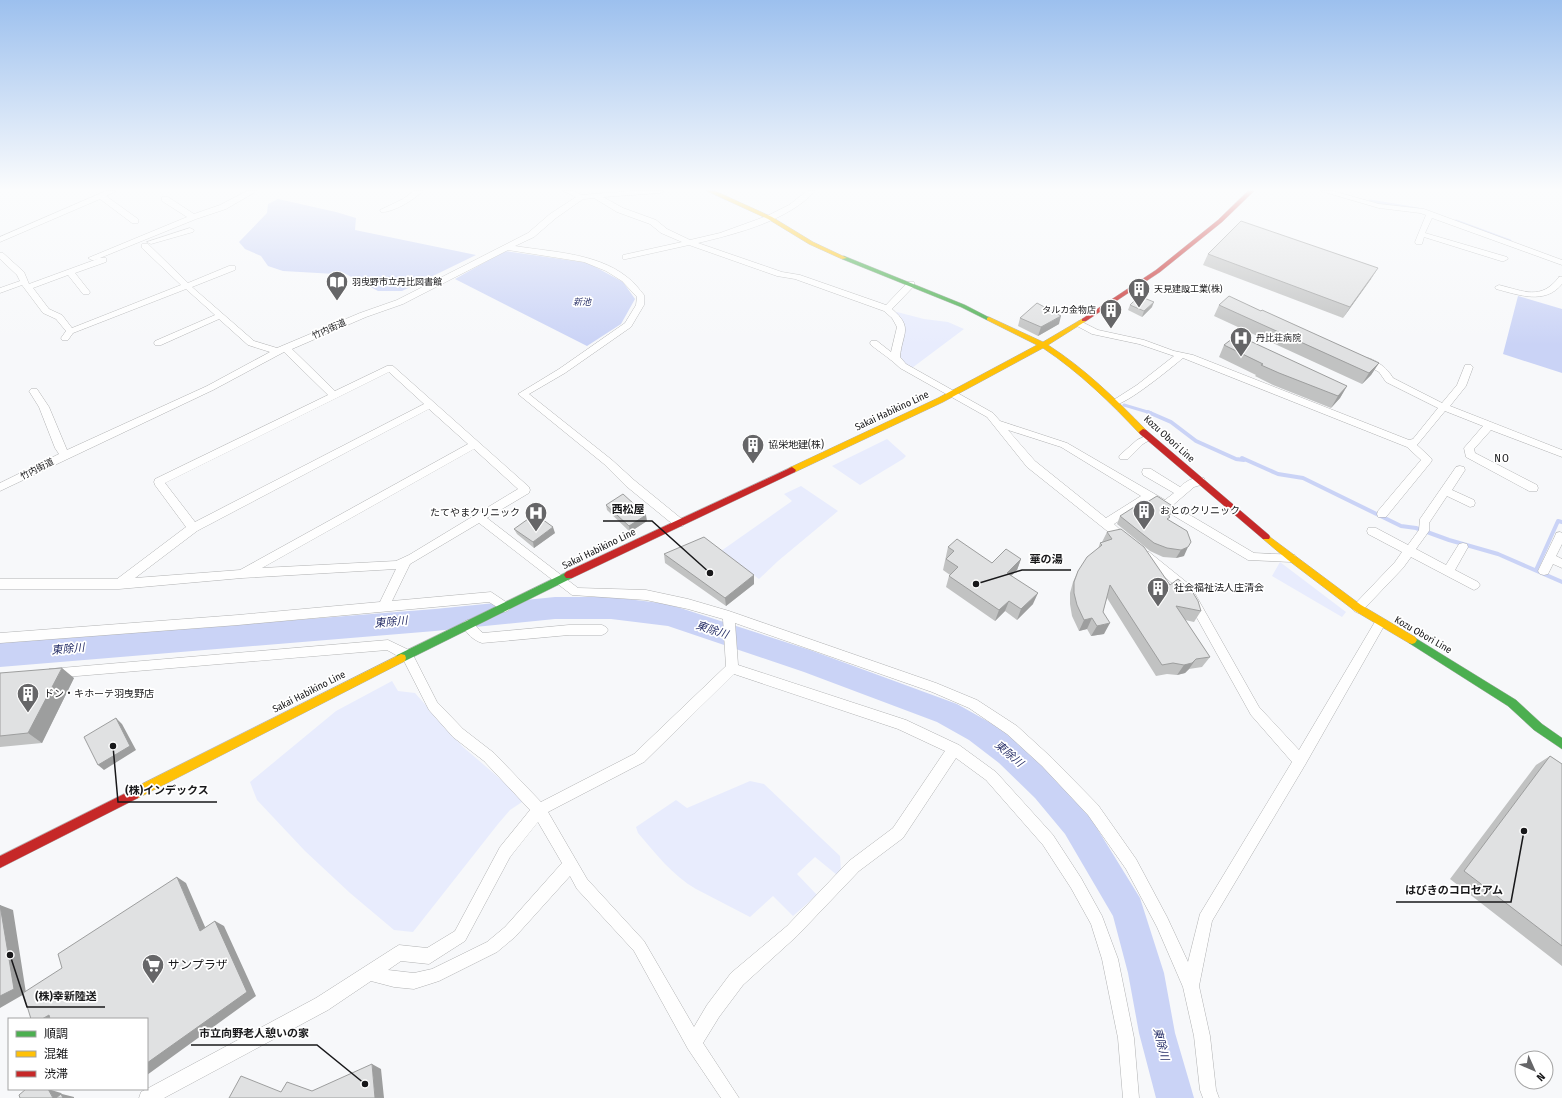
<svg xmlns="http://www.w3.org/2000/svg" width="1562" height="1098" viewBox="0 0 1562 1098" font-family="'Fira Sans Condensed','Noto Sans JP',sans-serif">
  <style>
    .green { fill: #e8ecfd }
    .water { fill: #cad3f6 }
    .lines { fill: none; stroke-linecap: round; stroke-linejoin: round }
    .stream-far1 { stroke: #cad3f6; stroke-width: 3 }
    .stream { stroke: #cad3f6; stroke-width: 4 }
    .river { fill: #cad3f6; fill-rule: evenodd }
    .street-casing { stroke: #b1b2b3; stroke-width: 1 }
    .fast-casing { stroke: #b1b2b3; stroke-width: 1 }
    .slow-casing { stroke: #b1b2b3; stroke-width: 1 }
    .jam-casing { stroke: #b1b2b3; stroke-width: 1 }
    .street { fill: #fefefe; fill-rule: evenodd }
    .fast { fill: #4caf50; fill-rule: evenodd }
    .slow { fill: #ffc107; fill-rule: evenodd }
    .jam { fill: #c62828; fill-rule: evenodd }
    .wall { fill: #c1c2c2 }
    .shaded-wall { fill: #9d9e9e }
    .building { fill: #e0e1e2; stroke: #9d9e9e }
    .labels { text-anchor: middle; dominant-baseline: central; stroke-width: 3.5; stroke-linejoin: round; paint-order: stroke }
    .far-poi-label { font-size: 9px; fill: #18181a; stroke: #fff; text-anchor: start }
    .far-water-label { font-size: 9px; font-style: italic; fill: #272f68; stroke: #fff }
    .far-street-label { font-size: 9px; fill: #18181a; stroke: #fff }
    .street-label { font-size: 10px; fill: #18181a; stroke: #fff }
    .poi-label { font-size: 10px; fill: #18181a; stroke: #fff; text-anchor: start }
    .neighbourhood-label { font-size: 11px; letter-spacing: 1px; fill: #18181a; stroke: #fff }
    .water-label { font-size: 11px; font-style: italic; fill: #272f68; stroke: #fff }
    .near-poi-label { font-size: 12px; fill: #18181a; stroke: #fff; text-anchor: start }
    .leader { fill: none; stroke: #18181a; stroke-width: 1.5 }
    .callout-dot { fill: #18181a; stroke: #fff; stroke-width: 1.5 }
    .callout-label { font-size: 11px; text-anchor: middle; font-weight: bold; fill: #18181a; stroke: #fff; stroke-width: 3.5; stroke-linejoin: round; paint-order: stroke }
  </style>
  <rect width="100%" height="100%" fill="#f7f8fa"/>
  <path class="green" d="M897 312 924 319 948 322 964 329 912 368 904 364 898 355 901 340 894 313Z
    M887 439 906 456 903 459 860 485 832 466Z
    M801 486 838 511 778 561 759 579 721 551 792 501 784 494Z
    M1280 562 1346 612 1342 617 1272 576Z
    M392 681 398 691 415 693 463 747 525 800 510 810 498 824 413 932 394 930 350 893 305 851 257 800 250 782 336 711Z
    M750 781 764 784 840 856 841 870 837 875 815 857 797 874 817 895 793 916 773 896 750 917 696 889C673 876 655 853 638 833L636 827 676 800 687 808Z"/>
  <path class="water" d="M278 199 336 212 356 218 355 230 476 255 402 291H378L342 272 335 274 283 271 268 266 261 256 245 249 239 242 267 213 268 204Z
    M505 251 588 263 623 282 635 299 621 324 587 346 455 279Z
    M1518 296 1562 309V373L1503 354Z"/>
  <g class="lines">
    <path class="stream-far1" d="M1370 201 1418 209
      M1456 221 1510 241
      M1124 405 1151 413"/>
    <path class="stream" d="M1148 412 1171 422 1196 441 1236 459 1244 460 1242 458 1278 474 1303 478 1401 526 1416 528 1449 540 1498 554 1562 582
      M1536 570 1558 521 1562 522"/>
    <path class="river" d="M555 597H611L668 604 810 650 957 704 989 722 1021 743 1057 778 1087 812 1140 898 1164 973 1175 1033 1194 1098H1156L1139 1033 1128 973 1113 916 1065 834 1035 798 999 763 969 740 937 722 804 672 668 626 611 619H555L435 631 0 667V643L435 609Z"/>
    <g class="street-casing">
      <path id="street" d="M106 191H116L106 196 138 219V223H132L100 199 0 242V237Z
        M247 191H257L226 209 196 219 95 260H92L88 258 187 217 162 201V197H168L194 214 220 205Z
        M414 191H423C415 199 393 213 381 212L380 210 403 199Z
        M563 191H573L582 195 631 191H664L660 193 603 197 623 208 656 220 667 229 690 240 720 233 767 216 789 205 807 191H815C788 221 735 234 698 243L782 272 800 275 886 305 908 282H914V286L892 309C914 328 902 333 900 357L906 364 993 413 1000 421 1067 443 1165 500 1174 493 1143 475 1142 472 1143 469H1151L1180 487C1186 481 1195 476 1204 478L1205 481 1204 484 1194 487 1173 505 1254 553 1295 555 1297 558 1295 561 1291 562 1248 560 1149 501 1114 524 1130 539 1129 542 1125 543 1121 542 1027 467 987 417 900 368C891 359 881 353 871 345L870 343 871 341H877L891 352 897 327 892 318 884 311 795 279 777 276 689 245 626 259H623V255L682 242 661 233 650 224 617 212 594 198 583 199 556 218 534 237 515 246C552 252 597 253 627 277 634 282 639 289 644 295V305L631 327 565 373 529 394 612 460 634 480 683 520 684 523 683 526H675L626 486 604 464 518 394 559 369 625 323 636 305 637 297 622 281 606 271 584 262 508 250 403 304 366 317 292 349 335 391 387 366H393L529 487 530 490 529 493 487 518 578 588 646 590 688 599 729 611 936 683 977 700 1017 726 1052 758 1098 805 1136 859 1167 917 1188 962 1200 914 1292 762 1251 715 1182 591 1141 558 1139 555 1141 552 1145 551 1149 552 1190 585 1259 707 1299 750 1376 620 1380 618 1384 620 1386 623 1384 626 1305 765 1212 921 1199 986 1210 1036 1216 1090 1219 1098H1203L1200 1090 1194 1036 1183 987 1157 927 1126 869 1088 815 1042 766 1007 734 969 708 932 692 735 623 738 665 906 720 959 745 996 772 1053 835 1081 878 1102 916 1118 959 1134 1038 1139 1098H1123L1118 1038 1102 959 1091 924 1071 888 1043 845 986 780 956 758 903 838 859 871 797 936 743 985 719 1017 703 1043 739 1098H721L688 1049 634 951 577 889 570 876 515 937 497 952 439 981 414 989 394 987 371 981 328 1010 164 1098H139L141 1092 316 998 394 948 399 945 427 948 455 931 500 847 530 810 484 761 453 737 429 710 403 659 387 650 53 678 49 677 47 673 49 669 388 640 411 651 437 702 463 729 494 753 541 802 634 754 726 666 723 619 688 609 646 600 572 595 479 523 410 564 392 601 491 592 509 604 511 607 509 610 505 612 489 602 238 625 0 643V633L238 615 380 602 396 569 242 578 119 589H0V579H117L186 527 155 485 154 482 155 479 328 395 284 352 213 390 0 491V483L59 454 55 448 39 407 29 391 31 389H37L49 407 67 450 207 386 270 352 248 345 219 319 161 345H155L154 343 155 341 215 315 186 289 73 333 68 340H62L61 338 66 331 56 319 43 313 22 285 0 293V288L20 281 17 275 0 259V253H3L24 272 29 284 100 258H106V262L75 273 90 292 89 294H83L68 275 33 288 49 309 62 315 72 328 181 285 142 248V244H148L188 283 229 266H235V270L192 287 254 341 277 348 360 313 397 300 528 233 550 214 576 197ZM389 372 424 404 195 522 165 483ZM429 409 468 444 240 570 135 578 197 531ZM1008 430 1061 447 1141 496 1106 518 1035 461ZM474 449 518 489 409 555 396 561 262 568ZM734 674 898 729 945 751 893 828 849 861 787 926 731 973 707 1005 694 1027 644 941 587 879 548 812 644 762ZM538 822 562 863 505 927 487 942 432 969 414 973 388 970 401 961 429 964 465 941 510 857Z
        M1321 191H1333L1379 204 1424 209 1562 260V265L1432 218 1425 233 1507 257 1508 259 1504 261H1501L1424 237 1422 244H1416L1415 242 1426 215 1420 213 1379 208Z
        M190 228 194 230 193 232 151 244 147 242Z
        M1559 277H1562V284C1545 305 1519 295 1496 289L1495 287 1499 285C1524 291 1541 301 1559 277Z
        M1080 321 1098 330 1144 340 1174 351 1193 355 1409 440 1413 439 1438 408 1386 382 1379 372 1361 362 1360 360 1361 358C1372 355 1388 369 1393 378L1442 403 1457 385 1465 365H1471L1473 367 1466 386 1450 406 1562 450V457L1491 430 1474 449 1475 453 1537 485 1538 488 1537 491H1529L1466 457 1464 448 1483 426 1445 411 1417 445 1431 458 1432 460 1431 462 1386 517H1378L1377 514 1378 511 1421 460 1407 447 1183 358C1172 367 1123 408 1112 405L1110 403 1112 401 1137 385 1174 356 1139 344 1092 334 1077 326 1076 324 1077 322Z
        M1148 435 1153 438 1143 444 1128 459H1120L1119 457 1120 455 1137 440Z
        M1460 466 1464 467 1465 470 1452 490 1474 500 1475 503 1474 506 1470 507 1447 496 1429 523V531L1416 549 1446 565 1459 544 1463 543 1467 544 1468 547 1455 570 1478 582 1480 585 1478 588 1474 590 1470 588 1411 557 1403 568 1362 611 1358 613 1354 611 1352 608 1354 605 1395 562 1402 552 1368 534 1367 531 1368 528H1376L1408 545 1419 530 1420 519 1456 467Z
        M1560 532 1562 533V544L1556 556 1562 559V568L1553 564 1548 574 1544 575 1540 574 1538 571 1555 536 1556 533Z
        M468 620C475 622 477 629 483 633L569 625H602L606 627 608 630 606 633 602 635H569L482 643C473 640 467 634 462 625L464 622Z"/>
    </g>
    <g class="fast-casing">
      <path id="fast" d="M844 256 965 305 992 319 991 320H987L961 307 842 259V257Z
        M569 571 572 572 574 575 572 578 405 661 401 662 397 661 396 658 397 655Z
        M1412 636 1516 700 1542 724 1562 738V749L1534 730 1508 706 1409 643 1407 640 1409 637Z"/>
    </g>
    <g class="slow-casing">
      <path id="slow" d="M707 191H715L772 217 813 242 847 258 842 259 809 244 768 219Z
        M989 317 1043 342 1082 319H1086V321L1048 345C1084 368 1116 399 1146 430L1147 432 1146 434H1140C1111 403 1079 372 1043 348L943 402 795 472H789L788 470 789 468 938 398 1037 345 987 320V318Z
        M1266 534 1361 605 1415 637 1417 640 1415 643 1412 644 1409 643 1355 611 1288 560 1263 539 1262 537Z
        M401 654 405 655 406 658 405 661 138 798 134 799 130 798 128 794 130 790Z"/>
    </g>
    <g class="jam-casing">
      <path id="jam" d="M1248 191H1254L1222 222 1160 272 1086 321H1082V319L1156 270 1218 220Z
        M1143 429 1146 430 1269 535 1270 537 1269 539H1263L1140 434 1139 432Z
        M792 467 796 470 795 472 572 578H566L564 575 566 572Z
        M134 789 138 790 140 794 138 798 0 868V856Z"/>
    </g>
    <use href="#street" class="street"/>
    <use href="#fast" class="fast"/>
    <use href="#slow" class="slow"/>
    <use href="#jam" class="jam"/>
  </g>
  <path class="wall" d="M1208 254 1371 279 1343 318 1203 265Z
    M1130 305 1152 307 1142 317 1128 310Z
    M1219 305 1379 363 1371 375 1362 384 1214 316Z
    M1020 318 1059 324 1038 336 1018 326Z
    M1224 345 1347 386 1340 398 1331 408 1273 385 1255 376 1256 375 1219 357Z
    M606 505 647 521 630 532 607 510Z
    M1170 515 1169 516 1168 520 1184 556 1176 558 1163 557 1150 551 1117 524 1120 516Z
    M514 529 555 533 534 548 517 534Z
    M1107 532 1201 611 1194 622 1185 620 1210 657 1202 667 1189 669 1185 673 1177 675 1167 674 1156 676 1107 598 1103 612 1104 634 1091 636 1087 629 1079 631 1072 616 1070 604V593L1073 582 1078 571 1098 549 1100 543 1102 542Z
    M948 547 992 563 1021 559 1017 570 1011 576 1033 604 1017 620 1005 611 995 621 946 587 949 576 950 575 943 570Z
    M664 554 754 575V584L726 606 665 563Z
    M0 673 74 678 42 743 0 747Z
    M1550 756 1562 764V966L1450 879 1536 765Z"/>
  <path class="shaded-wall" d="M1378 268 1371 279 1343 318 1350 307Z
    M1154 302 1152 307 1142 317 1144 311Z
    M1061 316 1059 324 1038 336 1041 327Z
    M1379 363 1371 375 1362 384 1369 373Z
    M1347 386 1340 398 1331 408 1338 396Z
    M1174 507 1170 515 1160 521 1165 513Z
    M646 515 647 521 630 532 629 526Z
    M553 527 555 533 534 548 533 542Z
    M1188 547 1184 556 1176 558 1181 550Z
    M1021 559 1017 570 1003 584 1007 573Z
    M754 575V584L726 606 725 598Z
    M1038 593 1033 604 1017 620 1021 609Z
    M1009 601 1005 611 995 621 999 610Z
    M1092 618 1087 629 1079 631 1084 620Z
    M1110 623 1104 634 1091 636 1097 626Z
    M1196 659 1189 669 1185 673 1177 675 1184 665Z
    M62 668 74 678 42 743 28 733Z
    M116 718 122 724 136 750 104 770 98 765Z
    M177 877 186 883 209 936 200 931Z
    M0 905 13 910 26 993 0 1008Z
    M215 921 224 926 256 996 147 1075V1063Z
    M49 1015 61 1019H42Z
    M372 1064 381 1069 384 1098H375Z
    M48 1089 61 1093 62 1094 74 1097V1098H53Z"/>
  <path class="building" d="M1241 221 1378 268 1350 307 1208 254Z
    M1139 296 1154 302 1144 311 1130 305Z
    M1229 296 1261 311 1262 310 1379 363 1369 373 1219 305Z
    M1037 303 1061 316 1041 327 1020 318Z
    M1237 335 1347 386 1338 396 1279 373 1261 365 1263 364 1224 345Z
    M623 494 646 515 629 526 606 505Z
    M1157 496 1174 507 1165 513 1170 517 1167 519 1187 531 1191 542 1188 547 1181 550 1167 548 1154 543 1120 516 1142 502 1144 504Z
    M535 514 553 527 533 542 514 529Z
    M1121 529 1144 547 1170 585 1178 579 1192 591 1198 601 1201 611 1176 606 1210 657 1196 659 1192 663 1184 665 1173 663 1162 665 1110 585 1103 612 1110 623 1097 626 1092 618 1084 620 1077 605 1074 593V582L1078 571 1087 557 1102 545 1100 543 1112 539 1107 532Z
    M704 537 754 575 725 598 664 554Z
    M957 539 992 563 1006 549 1021 559 1007 573 1038 593 1021 609 1009 601 999 610 949 576 958 567 946 559 954 551 948 547Z
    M62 668 28 733 0 736V673Z
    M116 718 130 746 98 765 84 737Z
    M1550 756 1562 764V946L1464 871Z
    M177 877 200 931 215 921 247 992 147 1063V1019H50L49 1015 42 1019H31L23 993 62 968 58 954Z
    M0 905 14 989 0 996Z
    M372 1064 375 1098H229L241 1076 281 1092 287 1082 312 1091Z
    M26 1089H48L53 1098H20L19 1095Z
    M61 1094 63 1098H56Z"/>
  <linearGradient id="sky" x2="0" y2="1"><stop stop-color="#9cc0ee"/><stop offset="0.55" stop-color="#fbfcfd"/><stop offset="1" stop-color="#fbfcfd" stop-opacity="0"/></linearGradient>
  <rect width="1562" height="345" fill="url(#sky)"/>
  <defs>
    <g id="library-pin" transform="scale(1.15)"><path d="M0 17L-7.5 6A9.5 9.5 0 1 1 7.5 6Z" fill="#666668" stroke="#fff"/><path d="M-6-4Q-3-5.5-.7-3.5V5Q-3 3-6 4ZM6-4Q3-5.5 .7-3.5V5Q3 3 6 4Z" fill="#fff"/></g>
    <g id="building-pin" transform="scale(1.15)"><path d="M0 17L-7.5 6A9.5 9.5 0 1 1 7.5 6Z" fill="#666668" stroke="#fff"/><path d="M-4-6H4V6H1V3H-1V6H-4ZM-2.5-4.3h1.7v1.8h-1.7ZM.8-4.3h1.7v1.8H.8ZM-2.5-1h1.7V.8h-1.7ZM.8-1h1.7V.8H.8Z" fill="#fff"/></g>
    <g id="hospital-pin" transform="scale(1.15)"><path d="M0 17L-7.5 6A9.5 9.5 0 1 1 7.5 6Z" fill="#666668" stroke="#fff"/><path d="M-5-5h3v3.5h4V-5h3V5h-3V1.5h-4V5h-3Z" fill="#fff"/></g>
    <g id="supermarket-pin" transform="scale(1.15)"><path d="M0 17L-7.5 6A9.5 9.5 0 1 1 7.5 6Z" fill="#666668" stroke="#fff"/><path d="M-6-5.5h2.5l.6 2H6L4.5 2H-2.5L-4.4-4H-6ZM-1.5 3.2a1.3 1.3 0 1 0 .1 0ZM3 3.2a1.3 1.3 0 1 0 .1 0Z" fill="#fff"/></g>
  </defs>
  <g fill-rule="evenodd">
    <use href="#library-pin" x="337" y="282"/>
    <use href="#building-pin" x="1139" y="289"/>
    <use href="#building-pin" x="1111" y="310"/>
    <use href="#hospital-pin" x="1241" y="338"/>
    <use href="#building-pin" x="753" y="445"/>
    <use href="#building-pin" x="1144" y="511"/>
    <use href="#hospital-pin" x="536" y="513"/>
    <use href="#building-pin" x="1158" y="588"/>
    <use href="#building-pin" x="28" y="694"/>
    <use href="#supermarket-pin" x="153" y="965"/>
  </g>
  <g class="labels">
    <g class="far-poi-label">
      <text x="352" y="282">羽曳野市立丹比図書館</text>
      <text x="1154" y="289">天見建設工業(株)</text>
      <text x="1096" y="310" text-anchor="end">タルカ金物店</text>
      <text x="1256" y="338">丹比荘病院</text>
    </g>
    <g class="far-water-label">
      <text x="582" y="302">新池</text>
    </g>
    <g class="far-street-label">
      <text transform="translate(329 329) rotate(-24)">竹内街道</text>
      <text transform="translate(37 469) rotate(-27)">竹内街道</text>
    </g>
    <g class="street-label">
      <text transform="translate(892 411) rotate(-25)">Sakai Habikino Line</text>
      <text transform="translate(1169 439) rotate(42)">Kozu Obori Line</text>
      <text transform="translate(599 549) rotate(-26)">Sakai Habikino Line</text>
      <text transform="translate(1423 635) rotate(30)">Kozu Obori Line</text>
      <text transform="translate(309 692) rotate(-27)">Sakai Habikino Line</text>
    </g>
    <g class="poi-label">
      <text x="768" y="445">協栄地建(株)</text>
      <text x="1160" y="511">おとのクリニック</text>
      <text x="520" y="513" text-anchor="end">たてやまクリニック</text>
      <text x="1174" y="588">社会福祉法人庄清会</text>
      <text x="44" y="694">ドン・キホーテ羽曳野店</text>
    </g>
    <g class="neighbourhood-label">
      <text x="1502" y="458">NO</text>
    </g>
    <g class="water-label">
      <text transform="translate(391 622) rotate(-5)">東除川</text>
      <text transform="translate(712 630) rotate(18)">東除川</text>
      <text transform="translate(68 649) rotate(-5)">東除川</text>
      <text transform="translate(1009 754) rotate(40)">東除川</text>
      <text transform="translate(1161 1044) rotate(76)">東除川</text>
    </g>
    <g class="near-poi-label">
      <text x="168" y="965">サンプラザ</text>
    </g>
  </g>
  <path class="leader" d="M710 573L652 521H603M976 584L1022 570H1071M113 746L118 802H217M1524 831L1511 902H1396M10 955L27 1007H105M365 1084L317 1045H191"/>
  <g class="callout-dot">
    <circle cx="710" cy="573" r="4"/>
    <circle cx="976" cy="584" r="4"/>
    <circle cx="113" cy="746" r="4"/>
    <circle cx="1524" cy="831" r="4"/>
    <circle cx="10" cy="955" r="4"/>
    <circle cx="365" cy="1084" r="4"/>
  </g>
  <g class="callout-label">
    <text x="628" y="513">西松屋</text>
    <text x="1046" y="563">華の湯</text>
    <text x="167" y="794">(株)インデックス</text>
    <text x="1454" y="894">はびきのコロセアム</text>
    <text x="66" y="1000">(株)幸新陸送</text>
    <text x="254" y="1037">市立向野老人憩いの家</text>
  </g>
  <rect x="8" y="1018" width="140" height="72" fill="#ffffff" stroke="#a3a3a3"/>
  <rect x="16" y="1031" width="20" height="6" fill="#4caf50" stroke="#a3a3a3"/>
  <text x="44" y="1038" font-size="12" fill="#18181a">順調</text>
  <rect x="16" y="1051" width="20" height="6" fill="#ffc107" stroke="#a3a3a3"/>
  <text x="44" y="1058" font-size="12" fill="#18181a">混雑</text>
  <rect x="16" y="1071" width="20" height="6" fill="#c62828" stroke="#a3a3a3"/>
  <text x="44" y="1078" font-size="12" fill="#18181a">渋滞</text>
  <g transform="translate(1534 1070) rotate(135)"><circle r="19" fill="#ffffff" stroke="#a3a3a3"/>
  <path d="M0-3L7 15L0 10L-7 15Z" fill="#666668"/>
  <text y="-6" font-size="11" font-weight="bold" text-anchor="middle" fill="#18181a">N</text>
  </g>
</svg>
